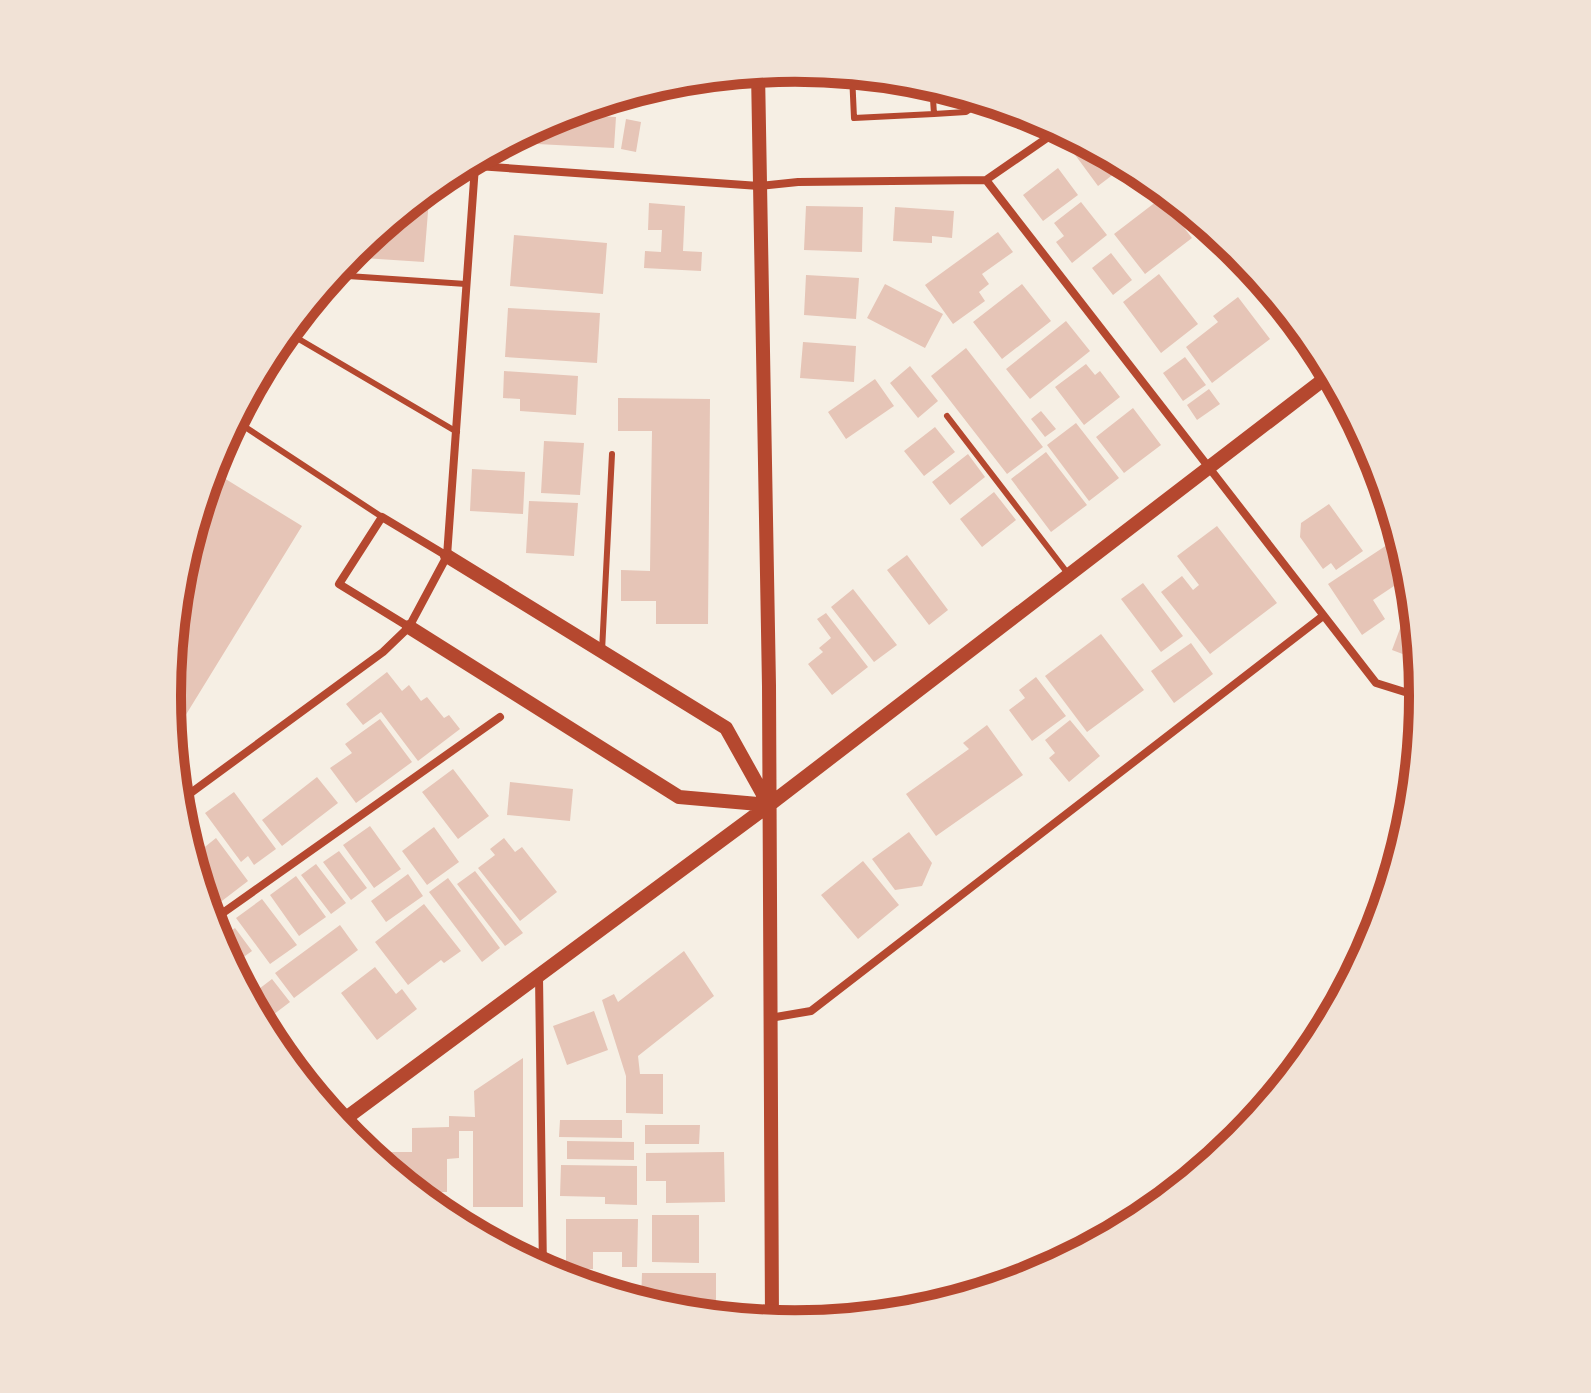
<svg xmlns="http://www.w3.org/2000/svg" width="1591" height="1393" viewBox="0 0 1591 1393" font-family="Cabin,sans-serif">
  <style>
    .building { fill: #e6c5b7 }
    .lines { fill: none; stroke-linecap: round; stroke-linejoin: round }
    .service { stroke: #b5482f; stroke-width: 6 }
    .minor { stroke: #b5482f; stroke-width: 8 }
    .tertiary { stroke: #b5482f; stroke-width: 14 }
    .rim { fill: none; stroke: #b5482f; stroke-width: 10 }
  </style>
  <rect width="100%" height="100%" fill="#f6efe4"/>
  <path class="building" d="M560 114 616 117 614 148 518 143 519 135Z
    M626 119 641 122 636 152 621 149Z
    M1086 143 1112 157 1127 164 1098 186 1073 152Z
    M1058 168 1078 195 1043 221 1023 195Z
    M417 198 429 199 424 262 348 257Z
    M1161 198 1192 238 1145 274 1114 234Z
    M1081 202 1107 235 1072 263 1056 242 1064 236 1054 223Z
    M649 203 685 206 683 251 702 252 701 271 644 268 645 251 661 252 662 230H648Z
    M806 206 863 207 862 252 804 250Z
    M895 207 954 211 952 238 932 236V243L893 241Z
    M1213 230 1240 252 1244 257 1237 262Z
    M998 232 1013 252 982 274 989 284 979 292 985 301 953 324 925 285Z
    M514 235 607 243 603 294 510 286Z
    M1111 253 1132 280 1113 295 1092 268Z
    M1159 274 1198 324 1161 353 1123 302Z
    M806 275 859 278 856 319 804 315Z
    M885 284 943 314 925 348 867 318Z
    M1022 284 1051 321 1002 359 973 322Z
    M1238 297 1270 339 1212 383 1186 347 1218 322 1213 316Z
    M508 308 600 313 597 363 505 357Z
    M1066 321 1090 351 1030 399 1006 369Z
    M803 342 856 346 854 382 800 378Z
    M966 348 1043 447 1007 474 931 376Z
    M1185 357 1206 385 1183 401 1163 373Z
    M1086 364 1095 375 1100 371 1120 397 1084 425 1055 387Z
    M910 366 938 401 918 418 890 383Z
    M504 371 578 376 576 415 520 411V399L503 398Z
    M875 379 894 406 846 439 828 412Z
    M1209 389 1220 404 1197 420 1187 405Z
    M618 398 710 399 708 624H656V601H621V570L650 571 652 431H618Z
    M1133 408 1161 445 1124 473 1096 437Z
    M1041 411 1056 429 1045 437 1031 419Z
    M1076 423 1119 478 1089 501 1047 445Z
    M935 427 955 452 924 476 904 451Z
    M544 441 584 443 580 495 541 493Z
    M1046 452 1087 505 1051 532 1011 479Z
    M968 454 985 477 950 505 932 482Z
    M472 469 525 472 523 514 470 511Z
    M211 470 302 526 171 739 167 696 179 573Z
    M994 492 1016 520 982 547 960 519Z
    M529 501 578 503 574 556 526 553Z
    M1329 504 1363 551 1336 570 1331 563 1323 569 1300 537 1301 523Z
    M1217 526 1277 603 1210 654 1161 592 1182 576 1193 590 1199 585 1177 556Z
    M1396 539 1406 555 1412 574 1373 600 1385 619 1362 635 1328 584Z
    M907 555 948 610 929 625 887 570Z
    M1143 583 1183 636 1161 652 1121 599Z
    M853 589 897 645 874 662 831 607Z
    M1410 602 1415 604 1419 649 1416 659 1392 650Z
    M826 613 868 667 832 695 808 664 823 652 819 648 831 638 817 619Z
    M1101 634 1144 690 1087 732 1045 676Z
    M1191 643 1213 674 1174 703 1151 671Z
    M387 672 402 691 409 685 421 701 427 697 444 718 449 715 460 729 418 761 381 712 363 725 346 704Z
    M1036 677 1066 716 1032 741 1009 710 1025 698 1019 690Z
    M380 719 412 762 356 803 330 768 352 753 345 744Z
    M1070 720 1100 756 1069 782 1049 758 1055 753 1045 740Z
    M987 725 1023 775 936 836 906 794 969 749 963 743Z
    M453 769 489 816 458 839 422 792Z
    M317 777 338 803 282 846 262 820Z
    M510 782 573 789 570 821 507 815Z
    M234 792 276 849 254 865 248 856 241 862 205 813Z
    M370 826 401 869 374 888 343 845Z
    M185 827 201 850 216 838 248 881 214 907 200 887 182 830Z
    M434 827 459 862 427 885 402 851Z
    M909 832 932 863 922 886 895 890 872 859Z
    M504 838 515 852 522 847 557 892 520 921 478 868 495 855 490 849Z
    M339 851 367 888 351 900 323 862Z
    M863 861 899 905 858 939 821 895Z
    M316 864 346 903 331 914 301 875Z
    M475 871 523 933 505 946 457 884Z
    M408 874 423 896 386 922 371 901Z
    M296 876 326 917 299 936 270 895Z
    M448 878 500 948 482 962 429 892Z
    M262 899 297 945 270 964 236 918Z
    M424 904 461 951 444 963 441 960 408 985 375 942Z
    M340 925 358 950 294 998 275 973Z
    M235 928 252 951 231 966 217 941Z
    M684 951 714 996 638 1056 640 1074H663V1114L626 1113V1076L602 1000 614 994 618 1002Z
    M375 967 396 994 402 989 417 1009 377 1040 341 993Z
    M272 979 290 1002 261 1024 247 998Z
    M594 1011 608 1050 567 1065 553 1026Z
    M523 1058V1207H473V1131H459V1158L447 1159V1192H414L380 1165H388V1152H412V1128L449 1127V1116L475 1117 474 1091Z
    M560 1120H622V1138L559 1137Z
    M645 1125H700L699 1144H645Z
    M567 1141 634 1142V1160L567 1159Z
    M724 1152 725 1202 666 1203V1181H646V1153Z
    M561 1165 637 1166V1205L605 1204V1197L560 1196Z
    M652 1215H699V1263L652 1262Z
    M566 1219H638L637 1267H622V1252H593V1269H566Z
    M642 1273H716V1303L641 1302Z"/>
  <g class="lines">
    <path class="service" d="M852 74 854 118 934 114 932 84
      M934 114 966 112 984 100
      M333 275 466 284
      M324 285 297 338 457 432
      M947 416 1069 575
      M236 421 382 517
      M602 651 612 454"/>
    <path class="minor" d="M463 165 759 186 798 182 986 180 1060 129
      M986 180 1376 683 1424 698
      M409 627 339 584 382 517 447 556
      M177 803 383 652 409 627 447 556 475 166
      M210 922 500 717
      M539 976 543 1271
      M770 1018 811 1011 1323 616"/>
    <path class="tertiary" d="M758 72 769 686 772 1323
      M409 627 679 797 769 805 726 728 447 556
      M338 1124 769 805 1332 373"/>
  </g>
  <path d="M0 0H1591V1393H0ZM181 696a614 614 0 1 1 1228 0a614 614 0 1 1-1228 0Z" fill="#f1e2d6" fill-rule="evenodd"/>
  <path class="rim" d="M181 696a614 614 0 1 1 1228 0a614 614 0 1 1-1228 0Z"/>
</svg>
